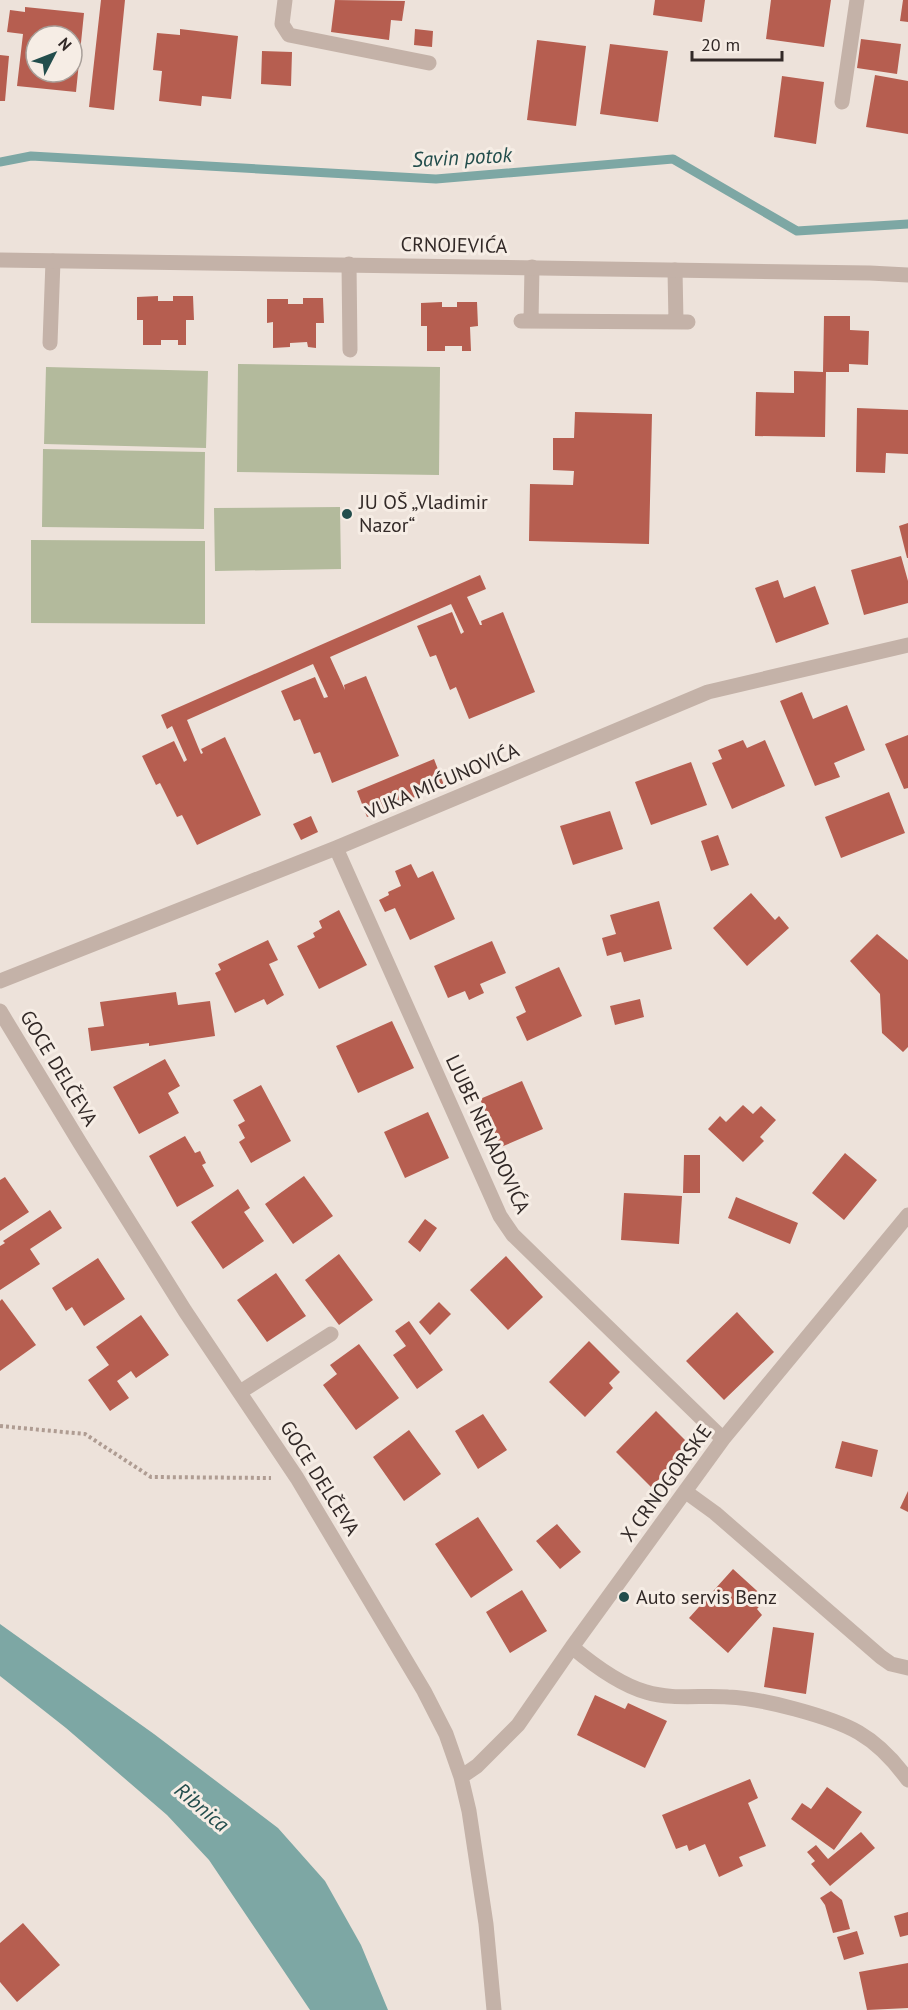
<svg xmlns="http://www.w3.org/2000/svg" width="908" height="2010" viewBox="0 0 908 2010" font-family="'PT Sans',sans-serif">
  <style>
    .green { fill: #b3ba9c }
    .water { fill: #7da7a4 }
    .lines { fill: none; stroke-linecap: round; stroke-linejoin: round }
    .stream { stroke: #7da7a4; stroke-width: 9 }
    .building { fill: #b65e50; fill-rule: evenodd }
    .path { stroke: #af9c92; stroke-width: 4; stroke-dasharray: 3 3; stroke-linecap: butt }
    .lane { stroke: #c4b2a8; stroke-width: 15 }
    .street { stroke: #c4b2a8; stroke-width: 15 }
    .poi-dot { fill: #224d4c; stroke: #f6ede5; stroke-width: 2 }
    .labels { text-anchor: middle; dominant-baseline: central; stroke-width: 6; stroke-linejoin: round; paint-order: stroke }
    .street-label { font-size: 20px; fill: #322927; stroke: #f6ede5 }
    .poi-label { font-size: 20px; fill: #322927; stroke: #f6ede5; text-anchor: start }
    .water-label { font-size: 21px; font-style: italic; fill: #224d4c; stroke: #f6ede5 }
  </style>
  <rect width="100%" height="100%" fill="#ede2da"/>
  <path class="green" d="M238 364 440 367 439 475 237 472Z
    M46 367 208 371 206 448 44 444Z
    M43 449 205 452 204 529 42 527Z
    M340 507 341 569 215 571 214 508Z
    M31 540 205 541V624L31 623Z"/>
  <path class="water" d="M0 1624 154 1734 278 1828 325 1881 361 1945 388 2010H310L209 1860 167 1815 66 1728 0 1676Z"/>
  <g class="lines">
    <path class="stream" d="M0 162 31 156 436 179 673 159 797 231 908 224"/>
  </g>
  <path class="building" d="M101 0H125L114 110 89 107Z
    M335 0 405 1 402 21 391 20 389 40 331 32Z
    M655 0H705L702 22 653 15Z
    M771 0H831L824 47 766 39Z
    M903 0H908V22L900 21Z
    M25 7 84 13 76 92 17 86 23 34 7 32 10 10 25 12ZM36 36H72V72H36Z
    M180 29 238 36 231 99 202 96 201 106 159 101 162 71 153 70 157 33 180 35Z
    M415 29 433 31 432 47 414 45Z
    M861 39 901 44 897 74 857 68Z
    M537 40 586 46 576 126 527 120Z
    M610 44 668 51 658 122 600 114Z
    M262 51 292 52 291 86 261 84Z
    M0 55 9 56 5 101H0Z
    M875 75 908 81V134L866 127Z
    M782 76 824 82 816 144 774 137Z
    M158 296V301H173V296H193L194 320H186V345H178V340H161V345H143V320H137V297Z
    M303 298H323L324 323H316V348L308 347 307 342 290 343V347L273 348V322L267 323V299H288V304H303Z
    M442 302V307H457V302H477L478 326 470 327 471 351H462V346H445V351H427V326H421V303Z
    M824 316H850V330L869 331 868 365 849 364V372H826L825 437 755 436 756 392 794 393V371L823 372Z
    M857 408 908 410V454L886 453 885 473 856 472Z
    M575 412 652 414 649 544 529 541 530 484 573 485 574 471 553 470V438H574Z
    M908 523V558H907L899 526Z
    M901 556 908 581V603L864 615 851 570Z
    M480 575 486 589 467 597 480 625H482L481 621 503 612 535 692 469 719 456 687 450 690 436 655 430 657 417 626 452 612 461 634 464 632 451 604 330 657 345 690 344 685 366 676 399 756 332 783 320 752 314 754 300 719 294 721 281 691 315 677 324 698 328 697 313 664 187 720 201 754 203 753 201 749 225 737 261 815 197 845 182 815 177 817 160 783 156 785 142 756 174 741 184 762 187 760 172 726 167 729 161 715Z
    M778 580 784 598 815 586 829 624 776 643 755 588Z
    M802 692 813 719 847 705 865 750 834 763 840 777 815 786 780 701Z
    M908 735V788L904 789 885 744Z
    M743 740 747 748 765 740 785 786 732 809 712 763 722 759 718 750Z
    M434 759 444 785 367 817 357 791Z
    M691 762 707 805 651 825 635 782Z
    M889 792 905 833 841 858 825 817Z
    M610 811 623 849 573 865 560 826Z
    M311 816 318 832 301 840 293 824Z
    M718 835 729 865 711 871 701 841Z
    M411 864 418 878 433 871 455 919 410 940 395 908 385 912 379 900 389 895 388 892 401 886 395 871Z
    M751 893 775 920 779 916 789 928 747 966 713 928Z
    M659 901 672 949 624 962 621 952 607 956 602 938 616 934 610 915Z
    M339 910 367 965 319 989 297 946 315 937 313 933 322 928 319 921Z
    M877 934 908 960V1047L903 1052 882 1033 880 994 850 961Z
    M268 940 278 960 269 964 284 995 267 1005 264 999 235 1013 215 973 221 970 218 964Z
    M492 941 506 973 480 984 484 993 469 1000 465 991 448 998 434 966Z
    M559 967 582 1016 527 1041 516 1017 526 1012 515 987Z
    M176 992 178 1005 210 1001 215 1036 149 1046V1043L91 1051 88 1028 104 1026 100 1002Z
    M640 999 644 1017 615 1025 610 1006Z
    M392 1021 414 1068 358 1093 336 1046Z
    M165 1059 180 1086 168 1093 179 1113 139 1134 113 1087Z
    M522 1081 543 1129 501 1147 480 1099Z
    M261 1085 291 1141 251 1163 239 1142 245 1138 238 1125 245 1121 233 1100Z
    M743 1105 753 1114 761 1106 776 1120 760 1137 764 1141 743 1162 708 1129 720 1116 726 1122Z
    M428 1112 449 1158 405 1178 384 1132Z
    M185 1136 195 1153 200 1151 206 1163 202 1165 214 1186 177 1207 149 1156Z
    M845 1153 877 1180 844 1220 812 1193Z
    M684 1155H700V1193H683Z
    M304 1176 333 1216 293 1244 265 1204Z
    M5 1177 29 1212 0 1231V1180Z
    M238 1189 250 1208 244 1212 264 1241 223 1269 191 1222Z
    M624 1193 682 1196 679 1244 621 1240Z
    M736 1197 798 1223 790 1244 728 1218Z
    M50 1210 62 1228 30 1249 40 1264 0 1290V1246L5 1243 3 1241Z
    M425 1219 437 1228 420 1252 408 1242Z
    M339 1254 373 1300 339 1325 305 1280Z
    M506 1256 543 1297 508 1330 470 1290Z
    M98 1258 125 1299 84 1326 72 1307 66 1311 52 1288Z
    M276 1273 306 1316 267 1342 237 1300Z
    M2 1299 36 1345 0 1371V1301Z
    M439 1302 451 1314 430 1335 419 1322Z
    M737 1312 774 1352 724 1400 686 1361Z
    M141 1315 169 1355 136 1378 131 1371 117 1381 129 1398 110 1411 88 1380 109 1365 96 1347Z
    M409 1321 443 1370 417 1389 393 1355 406 1346 395 1331Z
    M589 1341 620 1372 609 1383 613 1388 585 1417 549 1382Z
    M359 1344 399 1398 356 1430 323 1385 337 1374 330 1365Z
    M656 1411 692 1447 651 1487 616 1452Z
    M483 1414 507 1450 478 1469 455 1431Z
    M409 1430 441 1474 404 1501 373 1457Z
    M842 1441 878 1450 872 1477 835 1468Z
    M908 1491V1512L900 1508Z
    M478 1517 513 1570 471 1598 435 1544Z
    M557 1524 581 1552 560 1569 536 1541Z
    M733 1569 766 1599 757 1609 762 1615 728 1653 689 1618Z
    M522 1590 547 1631 510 1653 486 1612Z
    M773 1627 814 1633 806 1694 764 1687Z
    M595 1695 625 1709 628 1703 667 1721 645 1768 577 1735Z
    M750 1779 758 1798 748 1803 766 1846 739 1857 743 1866 719 1877 705 1844 689 1851 687 1845 676 1849 662 1815Z
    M827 1787 862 1812 834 1850 791 1819 802 1803 811 1809Z
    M861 1832 875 1848 830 1886 811 1864 815 1861 807 1852 816 1845 828 1859Z
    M831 1891 842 1900 850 1929 833 1933 825 1905 820 1898Z
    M908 1912V1935L900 1937 894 1916Z
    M23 1923 60 1965 17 2002 0 1982V1943Z
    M857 1931 864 1954 844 1960 837 1937Z
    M908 1963V2008L867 2010 859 1972Z"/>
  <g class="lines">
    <path class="path" d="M0 1426 85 1434 151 1477 271 1478"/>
    <path class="lane" d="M349 264 350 350
      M675 270 676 322
      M521 321 688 322
      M531 321 532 267
      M50 343 53 261
      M240 1392 331 1334"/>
    <path class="street" d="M285 0 282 24 289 35 429 63
      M842 102 857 0
      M0 260 870 273 908 275
      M336 848 500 1216 513 1235 723 1439
      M0 981 336 848 708 692 908 645
      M0 1011 80 1143 185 1311 297 1478 424 1691 446 1734 461 1777 469 1811 486 1924 494 2010
      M686 1492 715 1513 881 1657 891 1664 908 1668
      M572 1647C591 1663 621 1685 646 1692 672 1700 701 1695 728 1697 751 1698 773 1703 795 1709 847 1723 875 1734 908 1780
      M461 1777 477 1766 518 1725 572 1647 723 1439 908 1215"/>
  </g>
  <g class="poi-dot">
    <circle cx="347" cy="514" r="6"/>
    <circle cx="624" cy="1597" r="6"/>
  </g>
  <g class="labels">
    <g class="street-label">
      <text transform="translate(454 245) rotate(1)">CRNOJEVIĆA</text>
      <text transform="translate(442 781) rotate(-23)">VUKA MIĆUNOVIĆA</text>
      <text transform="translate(59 1068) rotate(59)">GOCE DELČEVA</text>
      <text transform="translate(488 1134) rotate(65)">LJUBE NENADOVIĆA</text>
      <text transform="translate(320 1478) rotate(58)">GOCE DELČEVA</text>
      <text transform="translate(666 1483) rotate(-54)">X CRNOGORSKE</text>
    </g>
    <g class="poi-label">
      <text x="359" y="502">JU OŠ „Vladimir<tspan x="359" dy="23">Nazor“</tspan></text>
      <text x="636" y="1597">Auto servis Benz</text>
    </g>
    <g class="water-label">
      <text transform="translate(462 157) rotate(-3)">Savin potok</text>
      <text transform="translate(202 1807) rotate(40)">Ribnica</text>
    </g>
  </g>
  <g transform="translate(54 54) rotate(48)"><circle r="28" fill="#f6ede5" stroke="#a89f99" stroke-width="1.5"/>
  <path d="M0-4.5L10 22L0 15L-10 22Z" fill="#224d4c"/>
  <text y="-9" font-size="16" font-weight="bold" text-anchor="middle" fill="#322927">N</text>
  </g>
  <path d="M692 51v9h90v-9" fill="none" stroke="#322927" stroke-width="3"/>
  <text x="701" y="51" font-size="18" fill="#322927" stroke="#f6ede5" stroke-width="4.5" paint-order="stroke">20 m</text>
</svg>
